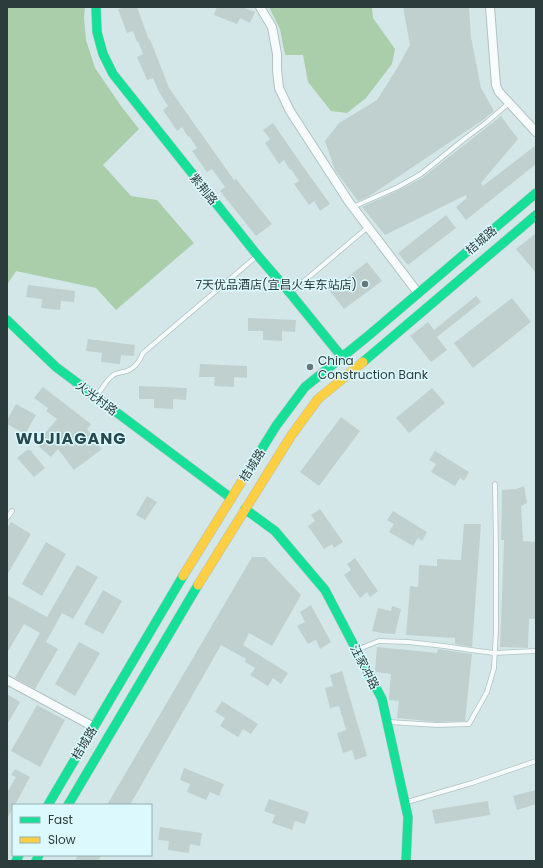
<svg xmlns="http://www.w3.org/2000/svg" width="543" height="868" viewBox="0 0 543 868" font-family="Poppins,'Noto Sans SC',sans-serif">
  <style>
    .forest { fill: #aacdaa }
    .building { fill: #c0d0cf }
    .lines { fill: none; stroke-linecap: round; stroke-linejoin: round }
    .lane-casing { stroke: #b1c1c2; stroke-width: 5.5 }
    .street-casing { stroke: #b1c1c2; stroke-width: 10 }
    .fast-casing { stroke: #b1c1c2; stroke-width: 10 }
    .slow-casing { stroke: #b1c1c2; stroke-width: 10 }
    .lane { stroke: #f8fbfc; stroke-width: 4 }
    .street { stroke: #f8fbfc; stroke-width: 8 }
    .fast { stroke: #16e098; stroke-width: 9 }
    .slow { stroke: #ffcf43; stroke-width: 9 }
    .poi-dot { fill: #667779; stroke: #dcfafe; stroke-width: 1.5 }
    .labels { text-anchor: middle; dominant-baseline: central; stroke-width: 3; stroke-linejoin: round; paint-order: stroke }
    .street-label { font-size: 12px; fill: #2c3b3c; stroke: #dcfafe }
    .poi-label { font-size: 12px; fill: #2c3b3c; stroke: #dcfafe; text-anchor: end }
    .district-label { font-size: 16px; font-weight: bold; letter-spacing: 1px; fill: #28494d; stroke: #dcfafe }
  </style>
  <rect width="100%" height="100%" fill="#d3e7e9"/>
  <path class="forest" d="M7 7H85L84 18 86 40 95 68 121 106 139 129 103 165 131 196 157 200 194 243 116 310 96 288 16 271 7 285Z
    M269 7H372L373 18 395 49 392 64 366 98 347 113 331 111 308 82 303 55H285L280 29Z"/>
  <path class="building" d="M125 7H137L149 40 150 39 169 88 200 132 234 180 236 179 272 224 256 236 220 191 225 187 212 169 207 172 192 151 197 148 189 136 188 137 182 127 177 131 163 110 168 106 159 92 153 78 147 80 137 57 143 54 138 41 137 42 133 31 127 33 118 9Z
    M217 7H242L255 12 250 23 240 18 237 24 214 15Z
    M403 7H469L471 37 481 88 494 111 483 120 368 197 358 201 335 170 325 141 339 123 377 100 396 70 410 45Z
    M501 116 518 139 481 183 483 186 536 145V164L466 220 456 207 467 198 466 195 385 235 362 207 399 190 422 178Z
    M273 123 302 165 330 204 320 211 314 201 309 205 294 184 299 181 291 169 290 170 284 160 279 164 265 143 270 139 263 130Z
    M446 215 456 228 408 265 398 253Z
    M536 233V273L516 249Z
    M367 262 382 281 344 309 330 291Z
    M28 285 75 291 74 302 61 301 60 310 41 308 42 299 26 297Z
    M476 296 481 302 437 337 447 350 431 362 410 336 428 322 434 330Z
    M512 298 531 322 473 368 454 343Z
    M248 318 296 320 295 332 282 331V341L263 340V331H248Z
    M88 339 135 345 134 356 121 355 120 364 101 362 102 353 86 351Z
    M200 364 247 366V378L234 377V387L214 386 215 377H199Z
    M139 386 187 388 186 400 173 399V409L154 408V399H139Z
    M43 387 91 424 87 429 102 449 74 470 58 449 51 457 36 444 57 419 46 411 48 408 34 398Z
    M432 388 445 403 409 433 396 418Z
    M16 404 36 415 25 434 7 424V420Z
    M341 417 360 431 319 486 300 472Z
    M27 450H30L45 468 34 477 17 458Z
    M435 451 469 472 464 481 460 478 455 486 431 472 436 464 429 460Z
    M524 486 527 503 521 506 523 541 536 542V619H529L528 648 500 647 504 540H501L502 490 516 489Z
    M147 496 157 502 145 520 136 515Z
    M320 509 343 542 334 548 332 544 324 549 308 526 315 521 311 515Z
    M393 511 427 532 422 541 418 538 413 546 389 532 394 524 387 520Z
    M11 522 31 534 7 575V528Z
    M464 524H481L472 647 455 644V638L406 635 409 600 410 586 418 587 419 565 437 566V559L461 560Z
    M46 542 66 554 42 596 22 584Z
    M252 557H265L301 595 272 646 249 633 243 645 288 673 281 684 273 678 268 686 250 675 255 668 245 662 246 659 221 645 130 805H107Z
    M355 558 378 591 370 597 367 592 360 598 344 575 351 570 347 564Z
    M77 565 98 577 73 619 62 613 46 642 58 649 35 689 15 678 40 633 24 624 7 653V595L47 617Z
    M103 590 122 601 103 634 84 624Z
    M311 605 331 642 320 649 316 640 308 644 297 626 305 622 300 612Z
    M392 606 401 609 395 634 381 633 372 631 378 608 391 611Z
    M79 642 100 653 75 696 55 684Z
    M377 647 437 653 438 649 472 654 465 721 437 722 397 718 399 701 389 700V698L391 674 376 672 375 671Z
    M342 671 367 756 355 760 352 750 343 753 337 733 346 730 343 719 339 706 330 708 325 688 333 686 330 675Z
    M7 694 20 702 7 725Z
    M222 701 258 724 251 734 243 729 238 737 220 726 225 718 215 712Z
    M37 705 65 720 40 767 11 751Z
    M184 768 224 784 219 796 210 792 206 800 187 792 190 784 180 780Z
    M15 769 30 777 15 805H13V808L7 819V793L16 777 11 775Z
    M536 790V804L517 810 513 796Z
    M269 799 309 812 305 824 295 821 292 830 272 823 275 815 264 811Z
    M488 801 490 815 435 824 432 810Z
    M160 827 202 833 200 846 190 844 189 853 168 850 169 841 158 840Z
    M78 855H102L98 861H75Z"/>
  <g class="lines">
    <g class="lane-casing">
      <path id="lane" d="M353 207 398 187 421 174 463 140 487 122 509 103
        M290 293 368 227
        M96 397C101 390 106 381 112 376 115 373 119 373 123 372 134 370 139 362 143 353L257 256
        M7 518 12 511
        M356 650 379 641 408 642 444 646 471 650 494 653 536 651
        M389 722 437 725 469 724 487 692 494 668 496 629V550L495 484
        M407 802 472 783 536 761"/>
    </g>
    <g class="street-casing">
      <path id="street" d="M260 7 272 27 277 54V70L279 88 290 111 349 202 418 293
        M490 7 496 85 499 92 536 132
        M7 680 94 727"/>
    </g>
    <g class="fast-casing">
      <path id="fast" d="M96 7 97 32 103 54 113 74 258 256 290 293 342 357
        M7 320 56 367 231 498
        M363 362 536 215
        M255 460 276 426 305 387 368 336 536 193
        M245 509 275 531 325 590 382 699 408 817 406 861
        M48 805 183 576
        M68 805 198 585
        M16 861 19 855
        M36 861 39 855"/>
    </g>
    <g class="slow-casing">
      <path id="slow" d="M183 576 255 460
        M198 585 291 436 318 399 363 362"/>
    </g>
    <use href="#lane" class="lane"/>
    <use href="#street" class="street"/>
    <use href="#fast" class="fast"/>
    <use href="#slow" class="slow"/>
  </g>
  <g class="poi-dot">
    <circle cx="365" cy="284" r="4"/>
    <circle cx="310" cy="367" r="4"/>
  </g>
  <g class="labels">
    <g class="street-label">
      <text transform="translate(204 189) rotate(51)">紫荆路</text>
      <text transform="translate(481 240) rotate(-41)">桔城路</text>
      <text transform="translate(97 398) rotate(37)">火光村路</text>
      <text transform="translate(252 465) rotate(-58)">桔城路</text>
      <text transform="translate(365 667) rotate(63)">汪家冲路</text>
      <text transform="translate(84 743) rotate(-59)">桔城路</text>
    </g>
    <g class="poi-label">
      <text x="357" y="284">7天优品酒店(宜昌火车东站店)</text>
      <text x="318" y="360" text-anchor="start">China<tspan x="318" dy="14">Construction Bank</tspan></text>
    </g>
    <g class="district-label">
      <text x="71" y="438">WUJIAGANG</text>
    </g>
  </g>
  <rect width="543" height="868" fill="none" stroke="#2c3b3c" stroke-width="16"/>
  <rect x="12" y="804" width="140" height="52" fill="#dcfafe" stroke="#96aeb0"/>
  <rect x="20" y="817" width="20" height="6" fill="#16e098" stroke="#96aeb0"/>
  <text x="48" y="824" font-size="12" fill="#2c3b3c">Fast</text>
  <rect x="20" y="837" width="20" height="6" fill="#ffcf43" stroke="#96aeb0"/>
  <text x="48" y="844" font-size="12" fill="#2c3b3c">Slow</text>
</svg>
